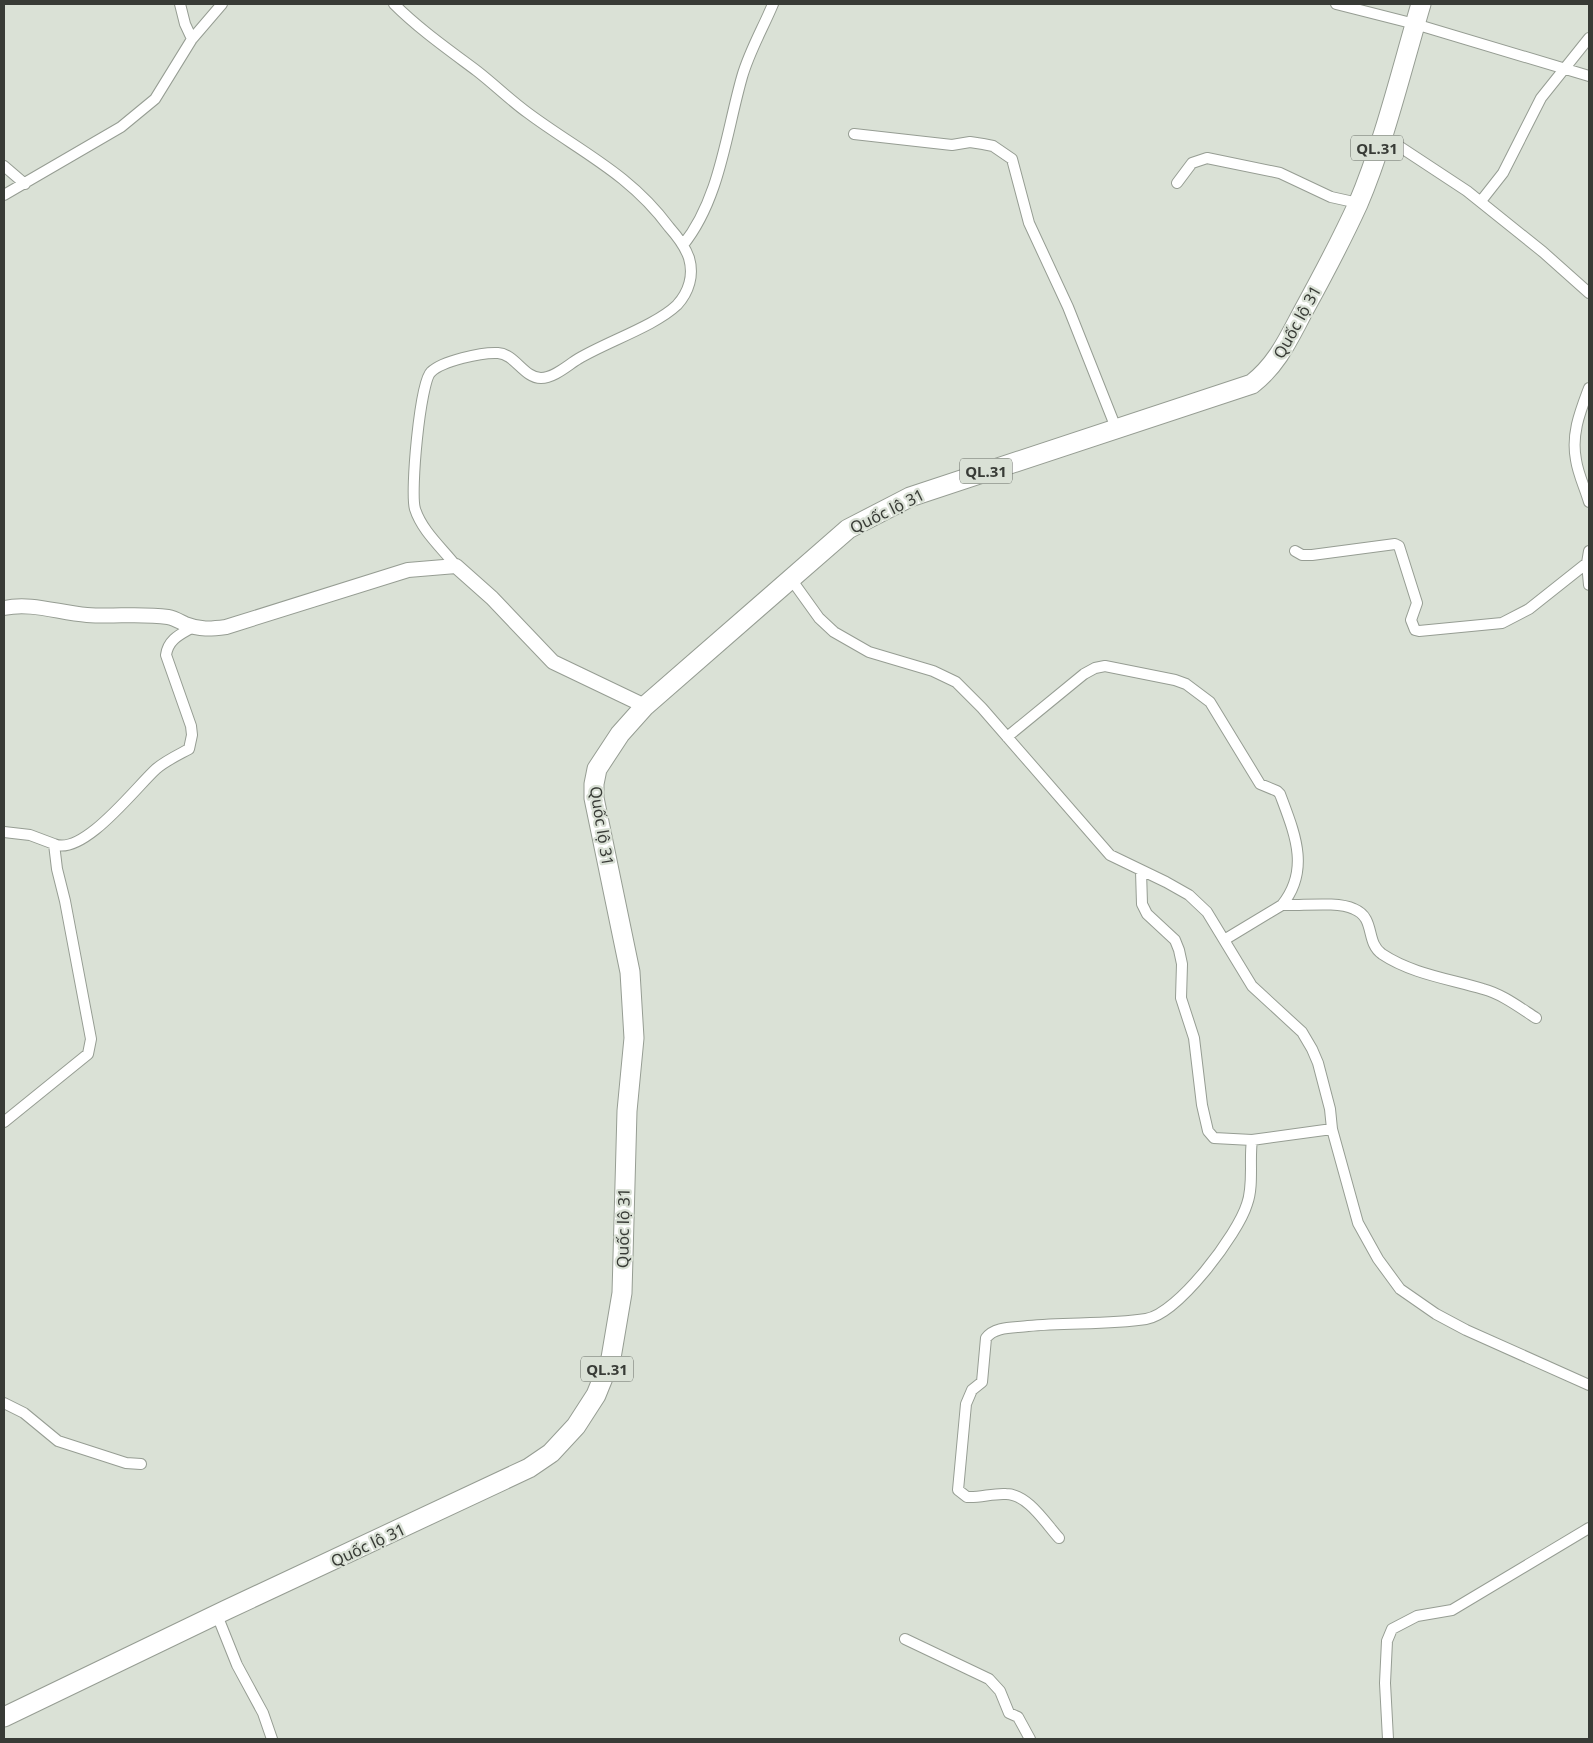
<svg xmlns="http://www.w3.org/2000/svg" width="1593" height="1743" viewBox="0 0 1593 1743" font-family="'Noto Sans',sans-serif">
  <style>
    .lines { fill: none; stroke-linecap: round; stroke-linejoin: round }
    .street-casing { stroke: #969d93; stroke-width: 12 }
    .secondary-casing { stroke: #969d93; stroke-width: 16 }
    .highway-casing { stroke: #969d93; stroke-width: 21 }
    .street { stroke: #fff; stroke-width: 10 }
    .secondary { stroke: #fff; stroke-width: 14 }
    .highway { stroke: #fff; stroke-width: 19 }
    .labels { text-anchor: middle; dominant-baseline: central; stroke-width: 4.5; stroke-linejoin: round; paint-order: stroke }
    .shield { fill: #dae1d6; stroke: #696d66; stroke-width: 1 }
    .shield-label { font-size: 15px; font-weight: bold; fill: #383b36 }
    .street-label { font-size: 16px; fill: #383b36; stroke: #dae1d6 }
  </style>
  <rect width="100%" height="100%" fill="#dae1d6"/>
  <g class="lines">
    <g class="street-casing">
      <path id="street" d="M180 4 185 24 192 39
        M394 4C419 29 449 50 477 71 495 85 510 100 528 113 579 151 629 173 669 227 677 236 685 246 689 258 694 275 689 292 677 305 655 326 606 342 578 359 568 365 554 378 541 378 524 378 515 354 498 353 482 352 442 361 431 372 420 382 410 493 415 509 422 531 442 548 456 566
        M1336 4 1415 24 1589 76
        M854 134 952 145 970 142 983 144 993 146 1012 159 1029 223 1068 307 1116 428
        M1382 135 1467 191 1543 252 1589 293
        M4 166 25 184
        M1177 183 1192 163 1207 158 1280 173 1331 197 1358 203
        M4 195 121 127 155 99 192 39 222 4
        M1481 201 1503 173 1541 98 1589 38
        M683 245C720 199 726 133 742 77 749 52 763 28 773 4
        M1589 388C1580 412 1571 434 1576 460 1578 474 1585 488 1589 502
        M1295 551 1302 555H1312L1395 544 1399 546 1417 603 1411 620 1415 630 1419 631 1502 623 1529 609 1587 563
        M1589 551 1587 563 1589 585
        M791 579 819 618 834 632 869 652 933 671 956 682 982 708 1110 855 1166 882 1189 895 1207 912 1252 986 1302 1032 1312 1049 1318 1063 1330 1109 1332 1129 1358 1223 1378 1259 1400 1289 1436 1314 1466 1330 1589 1385
        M1007 737 1084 674 1095 668 1105 666 1175 680 1186 684 1210 702 1260 784 1277 791 1280 794C1294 832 1311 869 1282 905L1224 940
        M4 832 30 835 54 844
        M1141 871 1142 904 1147 914 1175 940 1179 950 1182 964 1181 998 1194 1038 1202 1105 1208 1131 1214 1138 1252 1140
        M1282 905C1302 906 1337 901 1354 909 1376 918 1365 942 1382 954 1412 974 1450 979 1483 989 1502 994 1519 1007 1536 1018
        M4 1122 88 1054 91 1039 65 901 57 869 54 844C83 857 136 787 156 769 165 761 178 755 189 749L192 735 191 726 166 655C168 639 181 634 193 627
        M4 1403 24 1413 58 1441 126 1463 141 1464
        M1059 1538C1046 1524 1028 1494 1006 1494 993 1493 980 1498 967 1497L958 1490 966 1404 972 1390 982 1382 986 1338C995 1326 1014 1328 1028 1326 1067 1322 1107 1325 1146 1319 1178 1314 1238 1234 1247 1204 1254 1185 1249 1160 1252 1140L1332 1129
        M217 1615 237 1665 263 1713 272 1739
        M905 1639 989 1679 1000 1691 1009 1713 1018 1717 1030 1739
        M1388 1739 1385 1683 1387 1641 1392 1629 1417 1616 1452 1610 1589 1528"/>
    </g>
    <g class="secondary-casing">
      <path id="secondary" d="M4 608C32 602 59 613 87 615 114 617 140 613 168 617 174 618 179 621 185 624 200 630 211 629 226 627L408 570 456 566 492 598 553 662 645 706"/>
    </g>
    <g class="highway-casing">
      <path id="highway" d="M4 1717 226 1610 529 1468 551 1453 576 1426 596 1395 611 1358 622 1293 627 1111 634 1038 630 972 594 798V784L597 769 620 734 645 706 848 529 910 497 1252 384C1279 363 1290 335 1306 306 1324 273 1342 239 1358 204 1384 143 1402 68 1421 4"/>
    </g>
    <use href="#street" class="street"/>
    <use href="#secondary" class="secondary"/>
    <use href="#highway" class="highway"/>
  </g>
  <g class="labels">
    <g class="shield">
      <rect x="1351" y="135.5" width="52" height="25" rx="4"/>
      <rect x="960" y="458.5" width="52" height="25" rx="4"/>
      <rect x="581" y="1356.5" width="52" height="25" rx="4"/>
    </g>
    <g class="shield-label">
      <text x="1377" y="148">QL.31</text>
      <text x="986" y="471">QL.31</text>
      <text x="607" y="1369">QL.31</text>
    </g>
    <g class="street-label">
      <text transform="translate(1297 322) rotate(-61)">Quốc lộ 31</text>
      <text transform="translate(887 511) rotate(-26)">Quốc lộ 31</text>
      <text transform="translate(602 826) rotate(81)">Quốc lộ 31</text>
      <text transform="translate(623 1228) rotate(-89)">Quốc lộ 31</text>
      <text transform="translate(368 1545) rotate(-25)">Quốc lộ 31</text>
    </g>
  </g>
  <rect width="1593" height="1743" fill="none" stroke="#383b36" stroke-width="10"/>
</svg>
